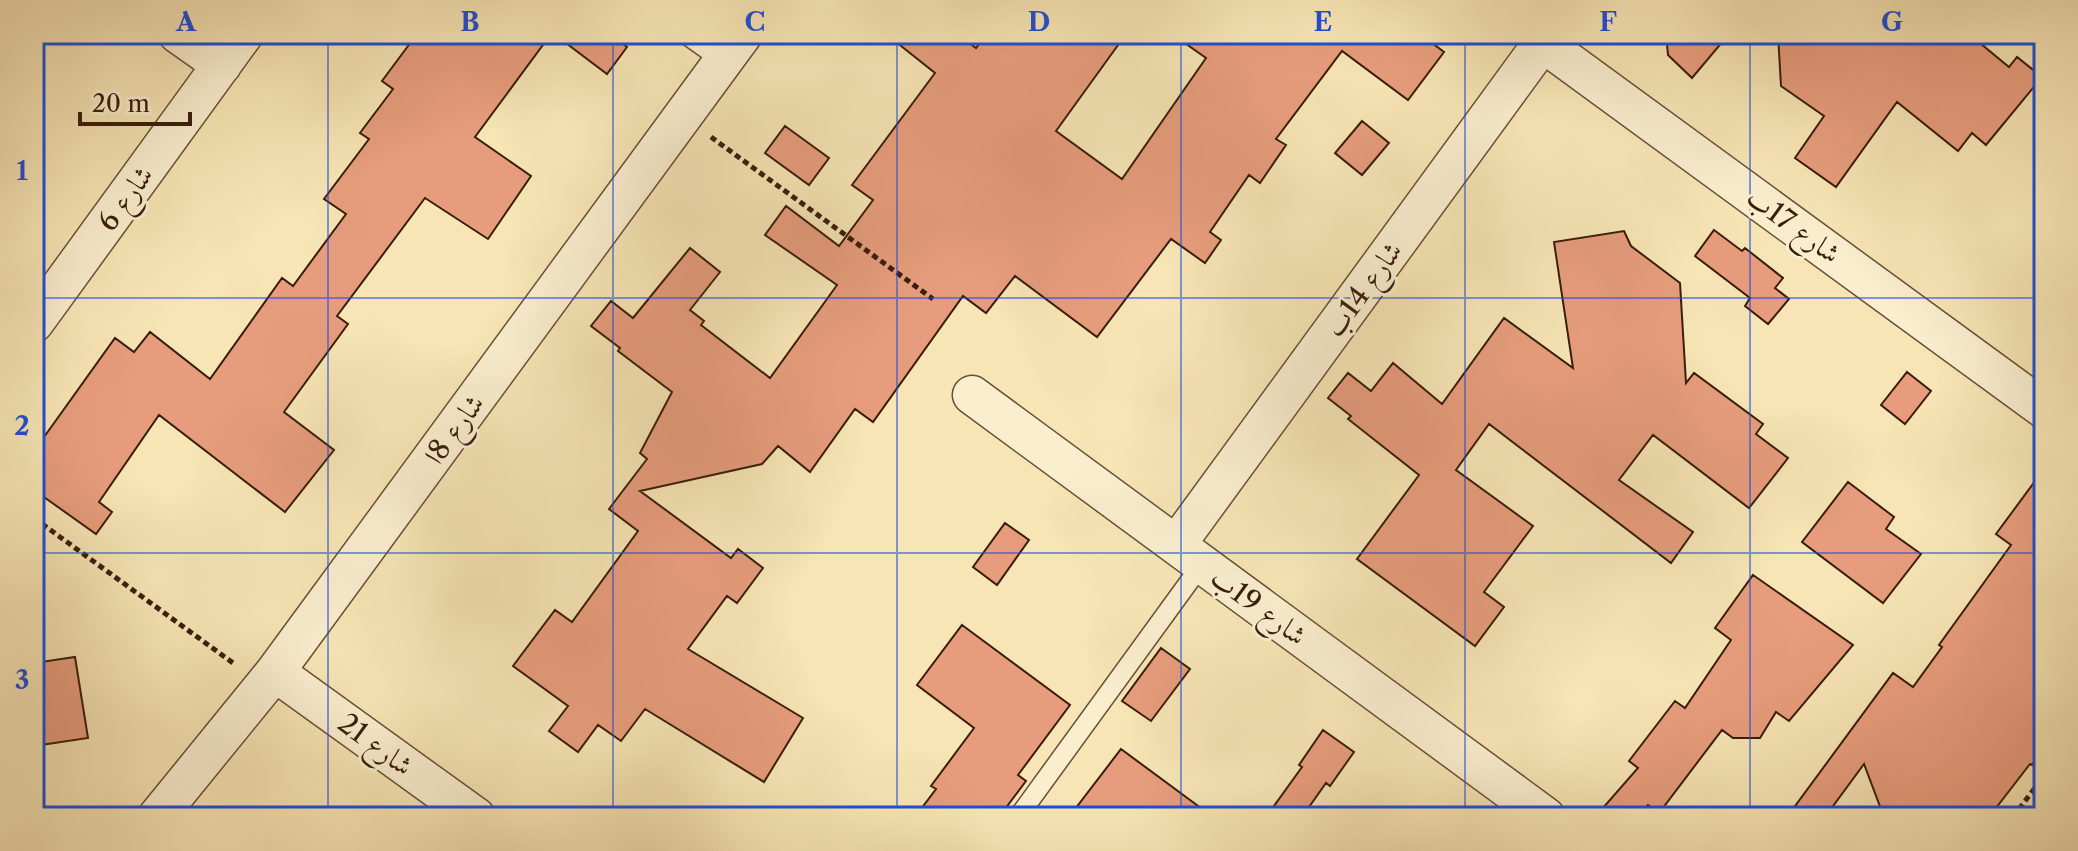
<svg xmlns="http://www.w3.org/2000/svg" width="2078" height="851" viewBox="0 0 2078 851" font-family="'Libre Caslon Text',Amiri,serif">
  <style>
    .building { fill: #e79d7d; stroke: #391d0c; stroke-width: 2 }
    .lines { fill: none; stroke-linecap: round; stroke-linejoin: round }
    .lane-casing { stroke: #684f36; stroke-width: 21 }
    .street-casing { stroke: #684f36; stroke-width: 41 }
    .path { stroke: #391d0c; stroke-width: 5; stroke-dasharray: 6 4; stroke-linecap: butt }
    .lane { stroke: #faeecf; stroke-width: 18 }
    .street { stroke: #faeecf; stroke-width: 38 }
    .grid { fill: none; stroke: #1d4ed8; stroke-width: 2; stroke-opacity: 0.55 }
    .labels { text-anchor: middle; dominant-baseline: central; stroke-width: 6; stroke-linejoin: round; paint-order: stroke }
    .street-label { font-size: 28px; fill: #391d0c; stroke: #faeecf }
    .neatline { fill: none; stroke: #1d4ed8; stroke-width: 3 }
    .grid-label { font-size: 26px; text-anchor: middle; font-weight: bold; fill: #1d4ed8 }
  </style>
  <rect width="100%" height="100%" fill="#f7e5b5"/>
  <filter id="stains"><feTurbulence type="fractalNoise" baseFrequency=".0025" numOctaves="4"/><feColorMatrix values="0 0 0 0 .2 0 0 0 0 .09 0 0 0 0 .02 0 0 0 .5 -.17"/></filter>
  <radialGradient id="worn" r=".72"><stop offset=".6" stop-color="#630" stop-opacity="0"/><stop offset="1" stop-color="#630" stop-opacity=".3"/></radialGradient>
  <path class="building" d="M417 34H551L475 137 531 176 488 239 425 198 337 316 348 324 284 412 334 450 285 512 159 415 99 502 112 512 96 534 34 490V451L115 338 134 352 150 332 210 379 282 278 293 286 346 214 324 199 369 139 360 133 393 89 382 81Z
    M554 34H610L627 47 607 74Z
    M886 34H957L976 48 987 34H1126L1056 131 1122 179 1206 58 1172 34H1420L1444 52 1408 100 1342 51 1276 139 1286 145 1260 183 1249 175 1210 232 1221 240 1205 263 1171 239 1097 337 1015 276 986 313 963 296 873 422 855 409 810 472 778 446 762 464 640 491 731 558 738 549 763 568 737 603 727 596 688 649 803 718 764 782 645 709 621 741 598 725 578 752 549 731 568 706 513 666 555 610 572 622 638 531 609 509 647 459 640 453 672 392 618 351 620 348 591 326 611 301 633 318 690 248 720 272 690 310 704 321 701 325 770 378 837 285 765 235 786 206 839 246 873 200 852 185 935 73Z
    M1666 34H1729L1692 78 1668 55Z
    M1778 34H1969L2009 67 2017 57 2042 77 1986 145 1972 133 1958 151 1897 102 1836 187 1795 158 1824 116 1781 86Z
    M1362 121 1389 143 1362 175 1335 153Z
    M785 126 829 158 809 185 765 153Z
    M1714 230 1742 251 1745 248 1783 278 1775 288 1789 299 1768 324 1745 306 1750 298 1695 256Z
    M1624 231 1631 246 1680 283 1686 383 1694 373 1763 424 1756 434 1788 458 1749 508 1653 435 1619 480 1693 532 1671 563 1489 424 1456 470 1533 526 1484 592 1504 607 1475 646 1357 559 1419 475 1348 419 1351 416 1328 398 1348 373 1371 391 1393 363 1442 404 1504 318 1573 368 1554 242Z
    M1907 372 1931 391 1905 424 1881 405Z
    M2044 469V748L2032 765 2030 764 1989 817H1884L1864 764 1825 817H1787L1893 673 1913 687 1942 647 1939 645 2011 545 1996 534Z
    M1848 482 1894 517 1886 529 1921 554 1883 603 1802 542Z
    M1005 523 1029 540 997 585 973 567Z
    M1753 575 1853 645 1789 721 1776 712 1760 738H1733L1722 730 1659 813 1648 805 1637 817H1595L1638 768 1629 761 1675 701 1685 708 1731 640 1715 628Z
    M962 625 1070 705 1018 775 1026 781 999 817H915L936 789 931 786 974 728 917 685Z
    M1161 648 1190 669 1151 721 1122 701Z
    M75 657 88 738 34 746V663Z
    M1323 730 1354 752 1330 786 1326 783 1302 817H1266L1302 767 1299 765Z
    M1121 749 1213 817H1069Z"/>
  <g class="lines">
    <g class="lane-casing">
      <path id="lane" d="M685 34 723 61
        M1018 817 1202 564"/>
    </g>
    <g class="street-casing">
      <path id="street" d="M178 34 222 65
        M1543 43 2044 409
        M34 323 244 34
        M972 395 1546 817
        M1176 545 1549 34
        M275 672 476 817
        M157 817 275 672 743 34"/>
    </g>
    <path class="path" d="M711 137 933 299
      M34 518 233 663
      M2013 817 2044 776"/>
    <use href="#lane" class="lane"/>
    <use href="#street" class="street"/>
  </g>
  <path class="grid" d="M328 34V817M613 34V817M897 34V817M1181 34V817M1465 34V817M1750 34V817M34 298H2044M34 553H2044"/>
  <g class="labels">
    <g class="street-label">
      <text transform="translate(125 198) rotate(-54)">شارع 6</text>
      <text transform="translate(1794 225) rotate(36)">شارع 17ب</text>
      <text transform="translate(1363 289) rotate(-54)">شارع 14ب</text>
      <text transform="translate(454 429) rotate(-54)">شارع 8ا</text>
      <text transform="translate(1259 606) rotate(36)">شارع 19ب</text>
      <text transform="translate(376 744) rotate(36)">شارع 21</text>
    </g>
  </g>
  <rect width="2078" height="851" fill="none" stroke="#f7e5b5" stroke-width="88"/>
  <path d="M80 112v12h110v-12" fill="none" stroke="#391d0c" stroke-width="4"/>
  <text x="92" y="112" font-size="24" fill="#391d0c" stroke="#faeecf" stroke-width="6" paint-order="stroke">20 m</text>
  <rect x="44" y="44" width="1990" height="763" class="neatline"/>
  <g class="grid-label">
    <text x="186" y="31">A</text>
    <text x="470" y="31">B</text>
    <text x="755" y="31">C</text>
    <text x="1039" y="31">D</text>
    <text x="1323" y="31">E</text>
    <text x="1608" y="31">F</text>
    <text x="1892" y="31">G</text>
    <text x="22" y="180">1</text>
    <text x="22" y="435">2</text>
    <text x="22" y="689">3</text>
  </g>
  <rect width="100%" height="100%" filter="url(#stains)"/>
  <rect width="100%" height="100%" fill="url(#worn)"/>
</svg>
